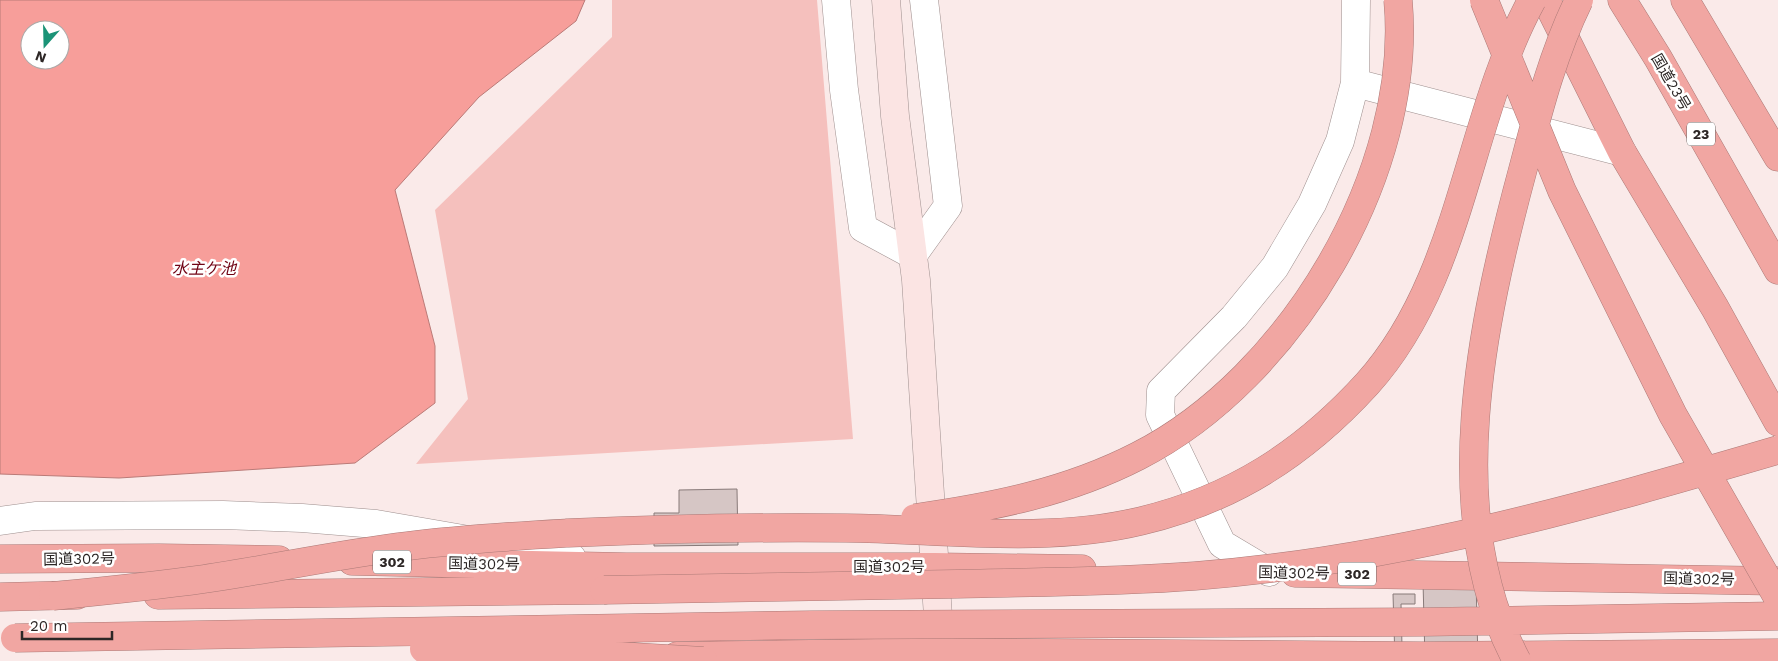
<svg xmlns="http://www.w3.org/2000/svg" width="1778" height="661" viewBox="0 0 1778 661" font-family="'Work Sans','Noto Sans JP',sans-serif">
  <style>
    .green { fill: #f5c0bd }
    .water { fill: #f79e9a; stroke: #ba7a77; fill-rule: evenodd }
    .building { fill: #d6c6c5; stroke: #887a79 }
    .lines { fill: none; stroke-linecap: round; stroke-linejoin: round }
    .street-casing { stroke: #9e8f8e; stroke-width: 29 }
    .secondary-casing { stroke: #9e8f8e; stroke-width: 29 }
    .highway-casing { stroke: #ac7a77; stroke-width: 29 }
    .street { stroke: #fff; stroke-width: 28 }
    .secondary { stroke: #fbe4e3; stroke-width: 28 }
    .highway { stroke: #f1a6a2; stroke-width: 28 }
    .highway-bridge-casing { stroke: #ac7a77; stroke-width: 29; stroke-linecap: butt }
    .highway-bridge { stroke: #f1a6a2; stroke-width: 28 }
    .labels { text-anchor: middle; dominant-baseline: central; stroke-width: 5; stroke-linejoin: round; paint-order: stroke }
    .shield { fill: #fff; stroke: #6c6867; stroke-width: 1 }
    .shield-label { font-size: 14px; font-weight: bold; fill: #2d2726 }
    .street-label { font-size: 15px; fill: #2d2726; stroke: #fff }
    .water-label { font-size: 16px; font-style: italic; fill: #700314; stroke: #fff }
  </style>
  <rect width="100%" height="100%" fill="#faeae9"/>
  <path class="green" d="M612 0H817L853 439 416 464 468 399 435 210 612 37Z"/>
  <path class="water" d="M0 0H585L576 21 479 97 395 190 435 346V403L355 463 119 478 0 474ZM30 30H60V60H30Z"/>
  <path class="building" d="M737 489 738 545 654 546V513H679V490Z
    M1476 580 1478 661H1425L1423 581Z
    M1393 594H1415V604H1401L1402 647 1395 661Z"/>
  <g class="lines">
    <g class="street-casing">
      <path id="street" d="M836 0 844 90 863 228 913 255 948 206 924 0
        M1355 83 1622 152
        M0 521 35 516 223 515 302 518 376 524 572 558
        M1269 572 1222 544 1160 415 1161 391 1234 317 1275 267 1312 204 1340 141 1355 83 1356 0"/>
    </g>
    <g class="secondary-casing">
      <path id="secondary" d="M886 0 895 116 916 280 940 647"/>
    </g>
    <g class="highway-casing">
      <path id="highway" d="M1546 0 1622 152 1715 308 1778 422
        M1622 0 1658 58 1778 270
        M1685 0 1778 157
        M0 559 159 558 279 560
        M352 561 626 567H935L1082 569
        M1295 573 1778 581
        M158 595 604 590
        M0 597 77 595
        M677 656 940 652 1421 656 1778 653"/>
    </g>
    <use href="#street" class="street"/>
    <use href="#secondary" class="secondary"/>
    <use href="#highway" class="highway"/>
    <g class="highway-bridge-casing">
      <path id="highway-bridge" d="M1484 0 1562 191 1673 415 1778 598
        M915 518C993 507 1068 492 1138 456 1291 378 1414 172 1398 0
        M604 590C721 588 839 586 956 584 1036 582 1116 582 1195 576 1395 561 1587 506 1778 450
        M53 596C104 591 154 586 204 579 272 569 339 554 408 546 461 539 515 536 568 533 660 529 754 527 846 528 942 529 1046 544 1141 521 1233 499 1303 454 1367 384 1463 278 1466 121 1532 0
        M15 638 812 625 1422 622 1778 616
        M424 649 565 653 703 661
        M1517 661C1439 515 1482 321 1523 169 1538 112 1553 53 1579 0"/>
    </g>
    <use href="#highway-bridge" class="highway-bridge"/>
  </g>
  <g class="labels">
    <g class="shield">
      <rect x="1687" y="122.5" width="28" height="23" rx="4"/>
      <rect x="373" y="550.5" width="38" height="23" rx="4"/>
      <rect x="1338" y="562.5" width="38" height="23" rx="4"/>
    </g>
    <g class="shield-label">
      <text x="1701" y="134">23</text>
      <text x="392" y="562">302</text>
      <text x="1357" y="574">302</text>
    </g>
    <g class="street-label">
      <text transform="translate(1671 82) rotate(60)">国道23号</text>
      <text transform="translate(79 559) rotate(-1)">国道302号</text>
      <text transform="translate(484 564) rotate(1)">国道302号</text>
      <text x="889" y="567">国道302号</text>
      <text transform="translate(1294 573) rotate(1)">国道302号</text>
      <text transform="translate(1699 579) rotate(1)">国道302号</text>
    </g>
    <g class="water-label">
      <text x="204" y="268">水主ケ池</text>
    </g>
  </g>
  <g transform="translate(45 45) rotate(200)"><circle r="24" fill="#ffffff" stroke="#aba9a8"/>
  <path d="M0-4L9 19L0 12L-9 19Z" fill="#1b9377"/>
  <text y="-8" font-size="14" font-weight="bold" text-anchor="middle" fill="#2d2726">N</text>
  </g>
  <path d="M22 631v8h90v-8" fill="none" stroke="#2d2726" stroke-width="2.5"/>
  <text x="30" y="631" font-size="15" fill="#2d2726" stroke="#ffffff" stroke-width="4" paint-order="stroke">20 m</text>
</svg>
